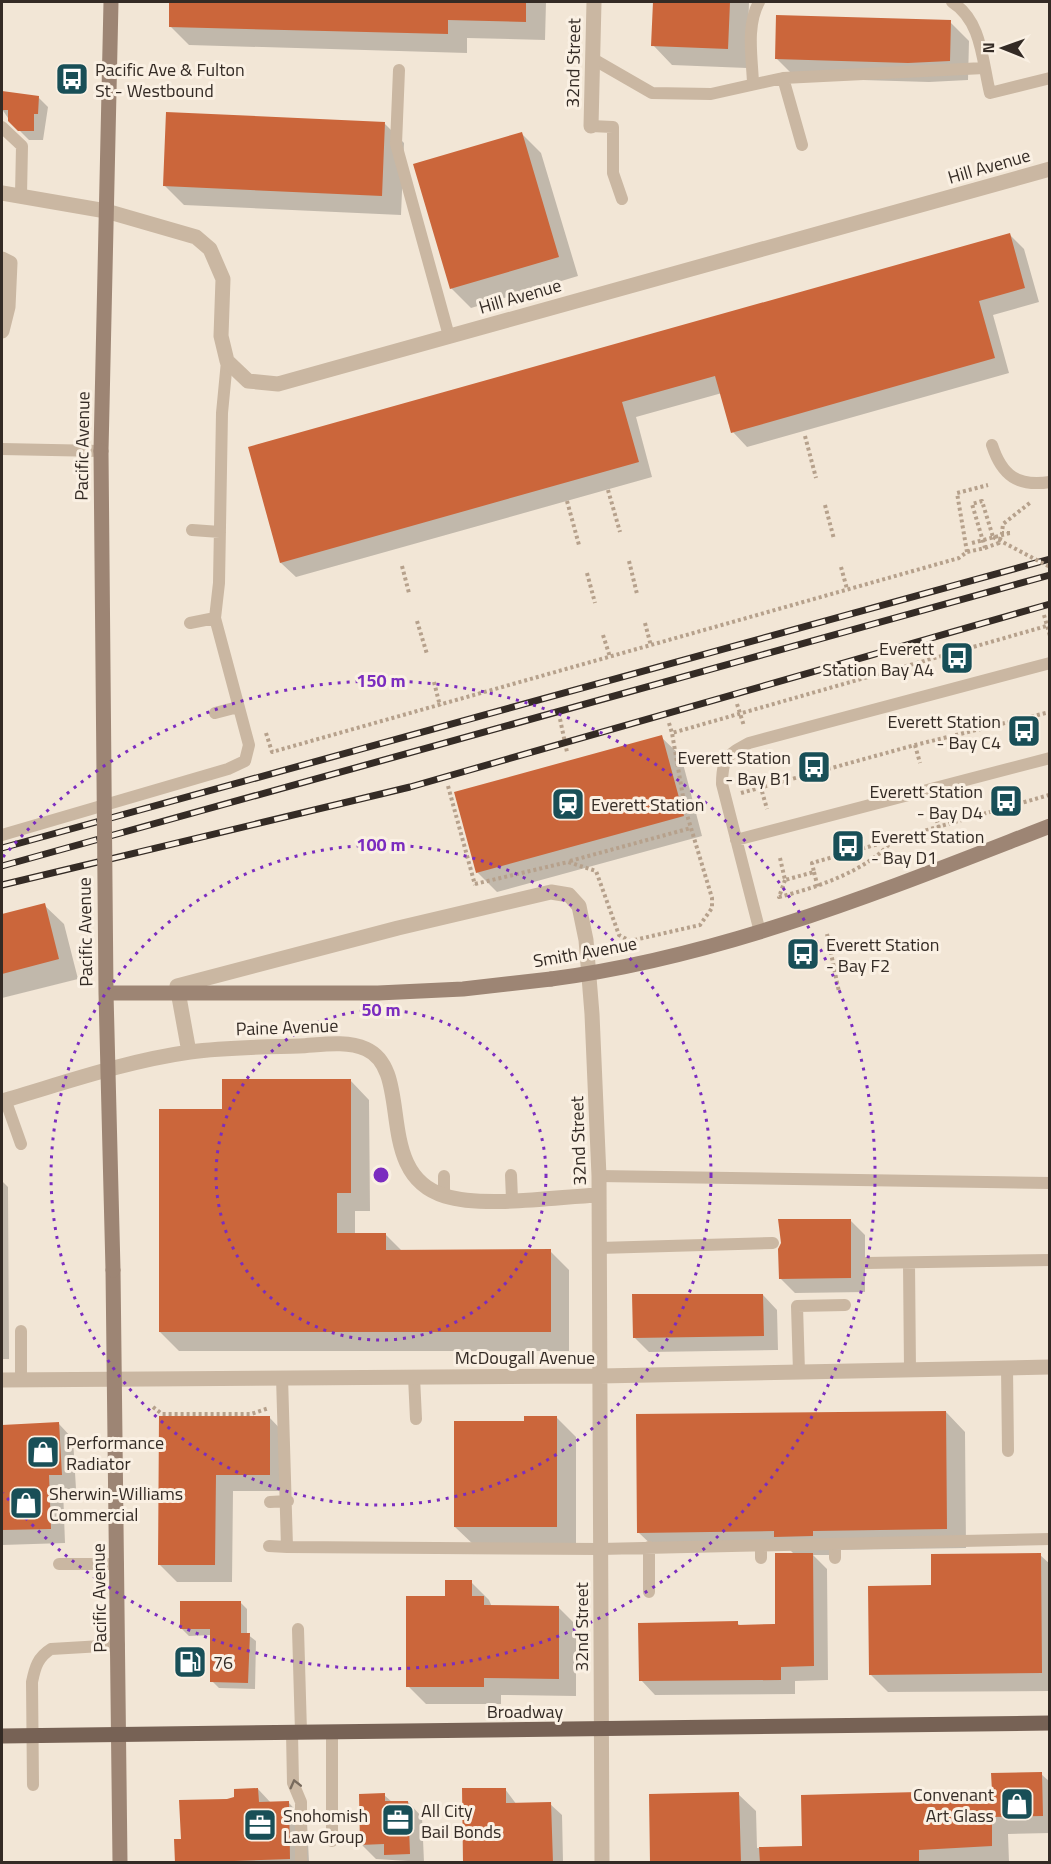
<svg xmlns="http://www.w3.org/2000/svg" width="1051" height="1864" viewBox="0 0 1051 1864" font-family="'Titillium Web',sans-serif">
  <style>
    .shadow { fill: #0003 }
    .building { fill: #cb663b }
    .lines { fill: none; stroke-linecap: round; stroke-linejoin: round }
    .path { stroke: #b6a18c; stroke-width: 4; stroke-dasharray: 3 3; stroke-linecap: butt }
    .lane { stroke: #cab7a2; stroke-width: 12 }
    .street { stroke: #cab7a2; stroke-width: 15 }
    .secondary { stroke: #9d8574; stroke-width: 15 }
    .primary { stroke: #776255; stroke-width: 15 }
    .rail-casing { stroke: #342b25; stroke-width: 7 }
    .rail { stroke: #faf0e3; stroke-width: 4.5; stroke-dasharray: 14; stroke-linecap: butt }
    .path-bridge { stroke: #b6a18c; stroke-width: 4; stroke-dasharray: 3 3; stroke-linecap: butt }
    .secondary-bridge { stroke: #9d8574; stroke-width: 15 }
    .oneway { stroke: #786a5d }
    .ring { fill: none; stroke: #7b2cbf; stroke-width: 3; stroke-dasharray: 3 6 }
    .labels { text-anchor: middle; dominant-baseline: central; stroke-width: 6; stroke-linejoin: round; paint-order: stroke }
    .street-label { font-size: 18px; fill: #342b25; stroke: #faf0e3 }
    .poi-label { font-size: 18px; fill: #342b25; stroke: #faf0e3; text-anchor: start }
    .centre { fill: #7b2cbf; stroke: #faf0e3; stroke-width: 3 }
    .ring-label { font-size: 18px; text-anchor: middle; font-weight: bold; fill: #7b2cbf; stroke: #faf0e3; stroke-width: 6; stroke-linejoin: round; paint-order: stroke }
  </style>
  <rect width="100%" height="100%" fill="#f2e6d6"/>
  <path class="shadow" d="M171 2H546L545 40 467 38V53L189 45 170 26Z
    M654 2H749L747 68 672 65 653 45Z
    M950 22 969 41 968 80 929 82 796 78 777 59Z
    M2 92 38 97 48 107 43 140H29L10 121 2 109Z
    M385 124 404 143 401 215 184 205 165 186Z
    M522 134 541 153 578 276 471 308 451 288Z
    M1009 234 1024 249 1039 302 993 315 1009 373 747 447 733 432 722 393 636 417 652 477 296 577 281 563 250 448Z
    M661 737 681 756 702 836 497 892 477 872Z
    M44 905 64 924 78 979 2 998V916Z
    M350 1080 369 1100 370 1211H355V1234H385L402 1251H550L569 1270V1351H179L160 1332 223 1111Z
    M2 1181 8 1187 9 1359H2Z
    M850 1220 865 1235V1292L795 1293 780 1278Z
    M763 1295 777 1310 778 1350 649 1352 634 1337Z
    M946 1412 965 1432 966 1548 832 1550V1555H813L827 1569 828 1680 795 1681V1694L655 1695 641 1680 737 1623 741 1626H777L794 1554 790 1550 658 1551 638 1532Z
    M160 1417H269L286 1435 287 1491H233L232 1582H177L159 1564Z
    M557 1418 576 1437V1546H475L455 1527 525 1423Z
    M59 1424 73 1439 76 1489H63L65 1543 2 1545V1427Z
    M1040 1555 1050 1564V1691L888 1692 870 1674 933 1587Z
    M471 1582 489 1600 492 1607H558L576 1625V1696L501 1695V1704H426L408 1686 446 1598Z
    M240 1602 247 1609V1634L256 1641 255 1689 219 1688 212 1681 211 1635 189 1636 182 1629Z
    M1041 1774 1050 1782V1833L1008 1834 1009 1862H651L738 1794 756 1811 757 1848 804 1847 917 1794 924 1800 969 1799Z
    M258 1789 271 1803 288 1802 307 1822 309 1862H176L182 1840 228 1800Z
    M505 1789 517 1805 550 1804 562 1815 563 1862H465Z
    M384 1795 392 1802H408L422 1817 424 1862 376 1859 362 1845Z"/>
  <path class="building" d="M169 2H526V22L448 20V34L169 27Z
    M653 2H730L728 49 651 46Z
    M776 15 951 20 950 61 908 63 775 59Z
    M2 91 39 96 38 114H34V131H18L8 121V110H2Z
    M166 112 385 122 382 196 163 186Z
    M522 132 559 257 450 289 413 164Z
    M1010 233 1025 288 979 301 995 358 731 433 715 376 622 402 639 462 280 563 248 447Z
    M662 735 684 816 476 873 454 792Z
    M45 903 59 959 2 974V914Z
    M222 1079H351V1193H337V1233H386V1250L551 1249V1332H159V1109H222Z
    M778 1219H851V1278L779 1279 778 1249 781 1243Z
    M632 1294H763L764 1336 633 1338Z
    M946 1411 947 1529 813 1531V1536L774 1537V1531L637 1533 636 1414Z
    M159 1416H270V1475H216L215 1565H158Z
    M524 1416H557V1527H454V1421H524Z
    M59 1422 62 1475H49L51 1529 2 1530V1425Z
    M775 1553H813L814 1666 781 1667V1680L639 1681 638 1623 738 1621V1625L775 1624Z
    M1041 1553 1042 1673 869 1675 868 1586 931 1585V1554Z
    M445 1580H472V1596H484V1605L559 1606V1679L484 1678V1687H406V1596H445Z
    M180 1601H241V1633H250L248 1683 210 1682V1629H180Z
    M1042 1772 1043 1816 992 1817V1846L919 1850V1863H760L759 1847 802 1846 801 1795 918 1792V1799L968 1798V1792L992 1791 991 1773Z
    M258 1788 259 1802 289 1801 290 1859 175 1863 174 1839H181L179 1800 227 1799 234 1797V1789Z
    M462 1788H506V1803L551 1802 553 1863H463Z
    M739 1792 741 1863H650L649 1794Z
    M385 1793V1801H408L410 1854 384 1855V1844L360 1845 359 1794Z"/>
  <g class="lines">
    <path class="path" d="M805 436 816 478
      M608 490 620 532
      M567 501 579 545
      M825 505 834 539
      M1010 533H1002L1003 524 1031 502
      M985 548 999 543 1002 533
      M967 552 957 493 988 485
      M629 561 637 594
      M402 566 409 593
      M841 567 847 589
      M587 573 595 603
      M1044 615 1050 636
      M417 621 427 654
      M645 623 651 646
      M603 635 610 657
      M434 682 440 706
      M737 704 744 726
      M560 719 567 752
      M669 723 672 733
      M266 733 272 752 959 558 967 552 985 548 972 504 982 501 993 537
      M915 745 920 763
      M757 774 767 809
      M448 786 475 885
      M741 793 915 745 1050 712
      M685 808 692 806
      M935 814 939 828
      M780 858 785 880 814 872 812 863 1049 795
      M570 861 691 828
      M814 872 818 888
      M785 880 779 897C815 888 867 871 891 842
      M475 884 568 862 596 871 619 935 630 941 700 925 712 908V898L685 808 672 733 1050 625
      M827 934 839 992
      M153 1407 162 1414H251L269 1408"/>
    <path class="lane" d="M952 2C982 21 982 60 990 93L1050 78
      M593 59 652 93 711 94 783 78 802 145
      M399 70 396 144 449 336
      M783 78 984 68
      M753 83C752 57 746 26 759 2
      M591 126 613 127V173L622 199
      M2 127 22 146 21 195
      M992 445C1002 476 1018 487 1050 482
      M2 449 101 451
      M192 530 220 532
      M190 623 215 618
      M215 713 238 707
      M2 835 228 769 245 761 249 745 215 618 219 583 222 413 227 361
      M736 840 1050 758
      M760 932 722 784C722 758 727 755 749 743L1050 663
      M5 1099 21 1144
      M511 1175 512 1199
      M444 1176V1196
      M599 1176 1050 1183
      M599 1248 773 1243
      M866 1263 1050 1260
      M909 1263 910 1370
      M21 1331V1379
      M1007 1368 1008 1451
      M799 1372 797 1306 845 1305
      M282 1377 287 1547 600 1549 1050 1539
      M414 1377 416 1419
      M270 1502 288 1501
      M269 1546 287 1547
      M649 1547V1592
      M761 1558V1545
      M835 1558V1544
      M59 1564H118
      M298 1629 301 1732
      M292 1733 293 1783 301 1802V1862
      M33 1785 32 1682C35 1667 38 1657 51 1649L119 1645
      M332 1841V1732"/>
    <path class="street" d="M591 126 594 2
      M2 193 106 211 196 237 210 249 223 279 221 336 227 361 248 381 278 384 1050 169
      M2 259 10 263 8 307 2 331
      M189 1052 177 986 398 928 551 892 569 895 579 906 586 940 592 1014 599 1176 602 1862
      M2 1101C64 1083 126 1061 190 1052 226 1047 263 1047 299 1046 320 1045 346 1040 366 1049 415 1071 372 1174 445 1196 484 1208 556 1197 598 1195
      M2 1380 600 1376 1050 1367"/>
    <path class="secondary" d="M101 451 111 2
      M551 979C725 956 887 889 1050 826
      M113 1270 120 1862"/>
    <path class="primary" d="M2 1736 1050 1723"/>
    <g class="rail-casing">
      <path id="rail" d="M2 848 1050 559
        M2 866 1050 575
        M2 885 410 787 1050 604"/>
    </g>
    <use href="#rail" class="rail"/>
    <path class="path-bridge" d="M993 537 1050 567
      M972 543 1010 533"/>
    <path class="secondary-bridge" d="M101 451 106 993 113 1270
      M106 993H378L463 989 551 979"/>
  </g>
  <defs><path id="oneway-chevron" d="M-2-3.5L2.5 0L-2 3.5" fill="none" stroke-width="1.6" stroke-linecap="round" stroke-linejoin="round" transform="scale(1.5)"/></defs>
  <use class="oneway" href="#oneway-chevron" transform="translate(295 1784) rotate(-104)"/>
  <g class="ring">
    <circle cx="381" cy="1175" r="165"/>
    <circle cx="381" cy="1175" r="330"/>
    <path d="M3 857A494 494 0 1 1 3 1493"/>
  </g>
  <defs>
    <g id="bus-square" transform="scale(1.725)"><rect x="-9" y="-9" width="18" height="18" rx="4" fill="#194f57" stroke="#faf0e3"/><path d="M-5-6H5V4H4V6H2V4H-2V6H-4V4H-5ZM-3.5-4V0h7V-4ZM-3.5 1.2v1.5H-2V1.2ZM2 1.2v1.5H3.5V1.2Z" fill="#fff"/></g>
    <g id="station-square" transform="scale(1.725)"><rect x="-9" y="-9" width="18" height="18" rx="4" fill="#194f57" stroke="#faf0e3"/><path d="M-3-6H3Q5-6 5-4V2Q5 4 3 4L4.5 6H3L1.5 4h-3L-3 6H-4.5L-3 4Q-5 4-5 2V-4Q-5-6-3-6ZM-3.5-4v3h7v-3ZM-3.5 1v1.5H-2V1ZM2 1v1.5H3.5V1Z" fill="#fff"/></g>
    <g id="shop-square" transform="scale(1.725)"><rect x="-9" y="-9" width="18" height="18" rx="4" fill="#194f57" stroke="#faf0e3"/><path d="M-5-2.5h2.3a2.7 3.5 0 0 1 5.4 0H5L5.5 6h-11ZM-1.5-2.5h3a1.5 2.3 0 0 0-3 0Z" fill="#fff"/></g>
    <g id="fuel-square" transform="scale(1.725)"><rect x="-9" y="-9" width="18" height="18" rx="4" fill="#194f57" stroke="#faf0e3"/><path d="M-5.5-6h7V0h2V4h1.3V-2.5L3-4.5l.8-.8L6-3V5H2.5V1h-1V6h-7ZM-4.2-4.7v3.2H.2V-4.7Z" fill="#fff"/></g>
    <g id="office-square" transform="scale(1.725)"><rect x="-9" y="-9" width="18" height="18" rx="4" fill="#194f57" stroke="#faf0e3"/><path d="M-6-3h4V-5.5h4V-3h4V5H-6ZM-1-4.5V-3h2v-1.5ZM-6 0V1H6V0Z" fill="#fff"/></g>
  </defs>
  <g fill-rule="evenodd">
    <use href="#bus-square" x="72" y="79"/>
    <use href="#bus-square" x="957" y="658"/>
    <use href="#bus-square" x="1024" y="731"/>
    <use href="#bus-square" x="814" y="767"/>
    <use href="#bus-square" x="1006" y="801"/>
    <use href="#station-square" x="568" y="804"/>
    <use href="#bus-square" x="848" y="846"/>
    <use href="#bus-square" x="803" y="954"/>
    <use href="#shop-square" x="43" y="1452"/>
    <use href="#shop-square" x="26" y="1503"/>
    <use href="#fuel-square" x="190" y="1662"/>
    <use href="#shop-square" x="1017" y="1804"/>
    <use href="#office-square" x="398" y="1820"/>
    <use href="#office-square" x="260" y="1825"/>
  </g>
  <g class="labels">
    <g class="street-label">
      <text transform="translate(573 63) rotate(-89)">32nd Street</text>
      <text transform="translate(989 166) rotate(-16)">Hill Avenue</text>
      <text transform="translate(520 296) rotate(-16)">Hill Avenue</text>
      <text transform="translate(82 446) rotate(-89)">Pacific Avenue</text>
      <text transform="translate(85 932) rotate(-91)">Pacific Avenue</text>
      <text transform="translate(585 952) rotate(-10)">Smith Avenue</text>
      <text transform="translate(287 1027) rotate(-2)">Paine Avenue</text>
      <text transform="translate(578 1141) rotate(-92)">32nd Street</text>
      <text x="525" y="1357">McDougall Avenue</text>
      <text transform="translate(99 1598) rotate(-91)">Pacific Avenue</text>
      <text transform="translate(581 1627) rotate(-90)">32nd Street</text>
      <text x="525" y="1711">Broadway</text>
    </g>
    <g class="poi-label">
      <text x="95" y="69">Pacific Ave &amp; Fulton<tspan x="95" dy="21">St - Westbound</tspan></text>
      <text x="934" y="648" text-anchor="end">Everett<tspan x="934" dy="21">Station Bay A4</tspan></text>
      <text x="1001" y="721" text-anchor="end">Everett Station<tspan x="1001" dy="21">- Bay C4</tspan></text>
      <text x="791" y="757" text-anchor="end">Everett Station<tspan x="791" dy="21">- Bay B1</tspan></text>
      <text x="983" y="791" text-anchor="end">Everett Station<tspan x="983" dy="21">- Bay D4</tspan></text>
      <text x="591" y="804">Everett Station</text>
      <text x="871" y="836">Everett Station<tspan x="871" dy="21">- Bay D1</tspan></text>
      <text x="826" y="944">Everett Station<tspan x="826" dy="21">- Bay F2</tspan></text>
      <text x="66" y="1442">Performance<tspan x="66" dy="21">Radiator</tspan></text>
      <text x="49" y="1493">Sherwin-Williams<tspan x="49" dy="21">Commercial</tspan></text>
      <text x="213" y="1662">76</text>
      <text x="994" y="1794" text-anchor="end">Convenant<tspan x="994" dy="21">Art Glass</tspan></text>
      <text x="421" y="1810">All City<tspan x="421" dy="21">Bail Bonds</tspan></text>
      <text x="283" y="1815">Snohomish<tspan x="283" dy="21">Law Group</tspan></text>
    </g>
  </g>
  <circle cx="381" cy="1175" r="9" class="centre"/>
  <g class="ring-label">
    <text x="381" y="687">150 m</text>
    <text x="381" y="851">100 m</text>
    <text x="381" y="1016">50 m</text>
  </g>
  <rect width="1051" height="1864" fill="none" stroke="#342b25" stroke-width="6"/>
  <g transform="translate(1003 48) rotate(271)" stroke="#faf0e3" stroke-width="4.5" paint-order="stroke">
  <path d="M0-4.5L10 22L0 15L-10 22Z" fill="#342b25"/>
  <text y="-9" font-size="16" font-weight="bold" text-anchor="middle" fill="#342b25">N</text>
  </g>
</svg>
